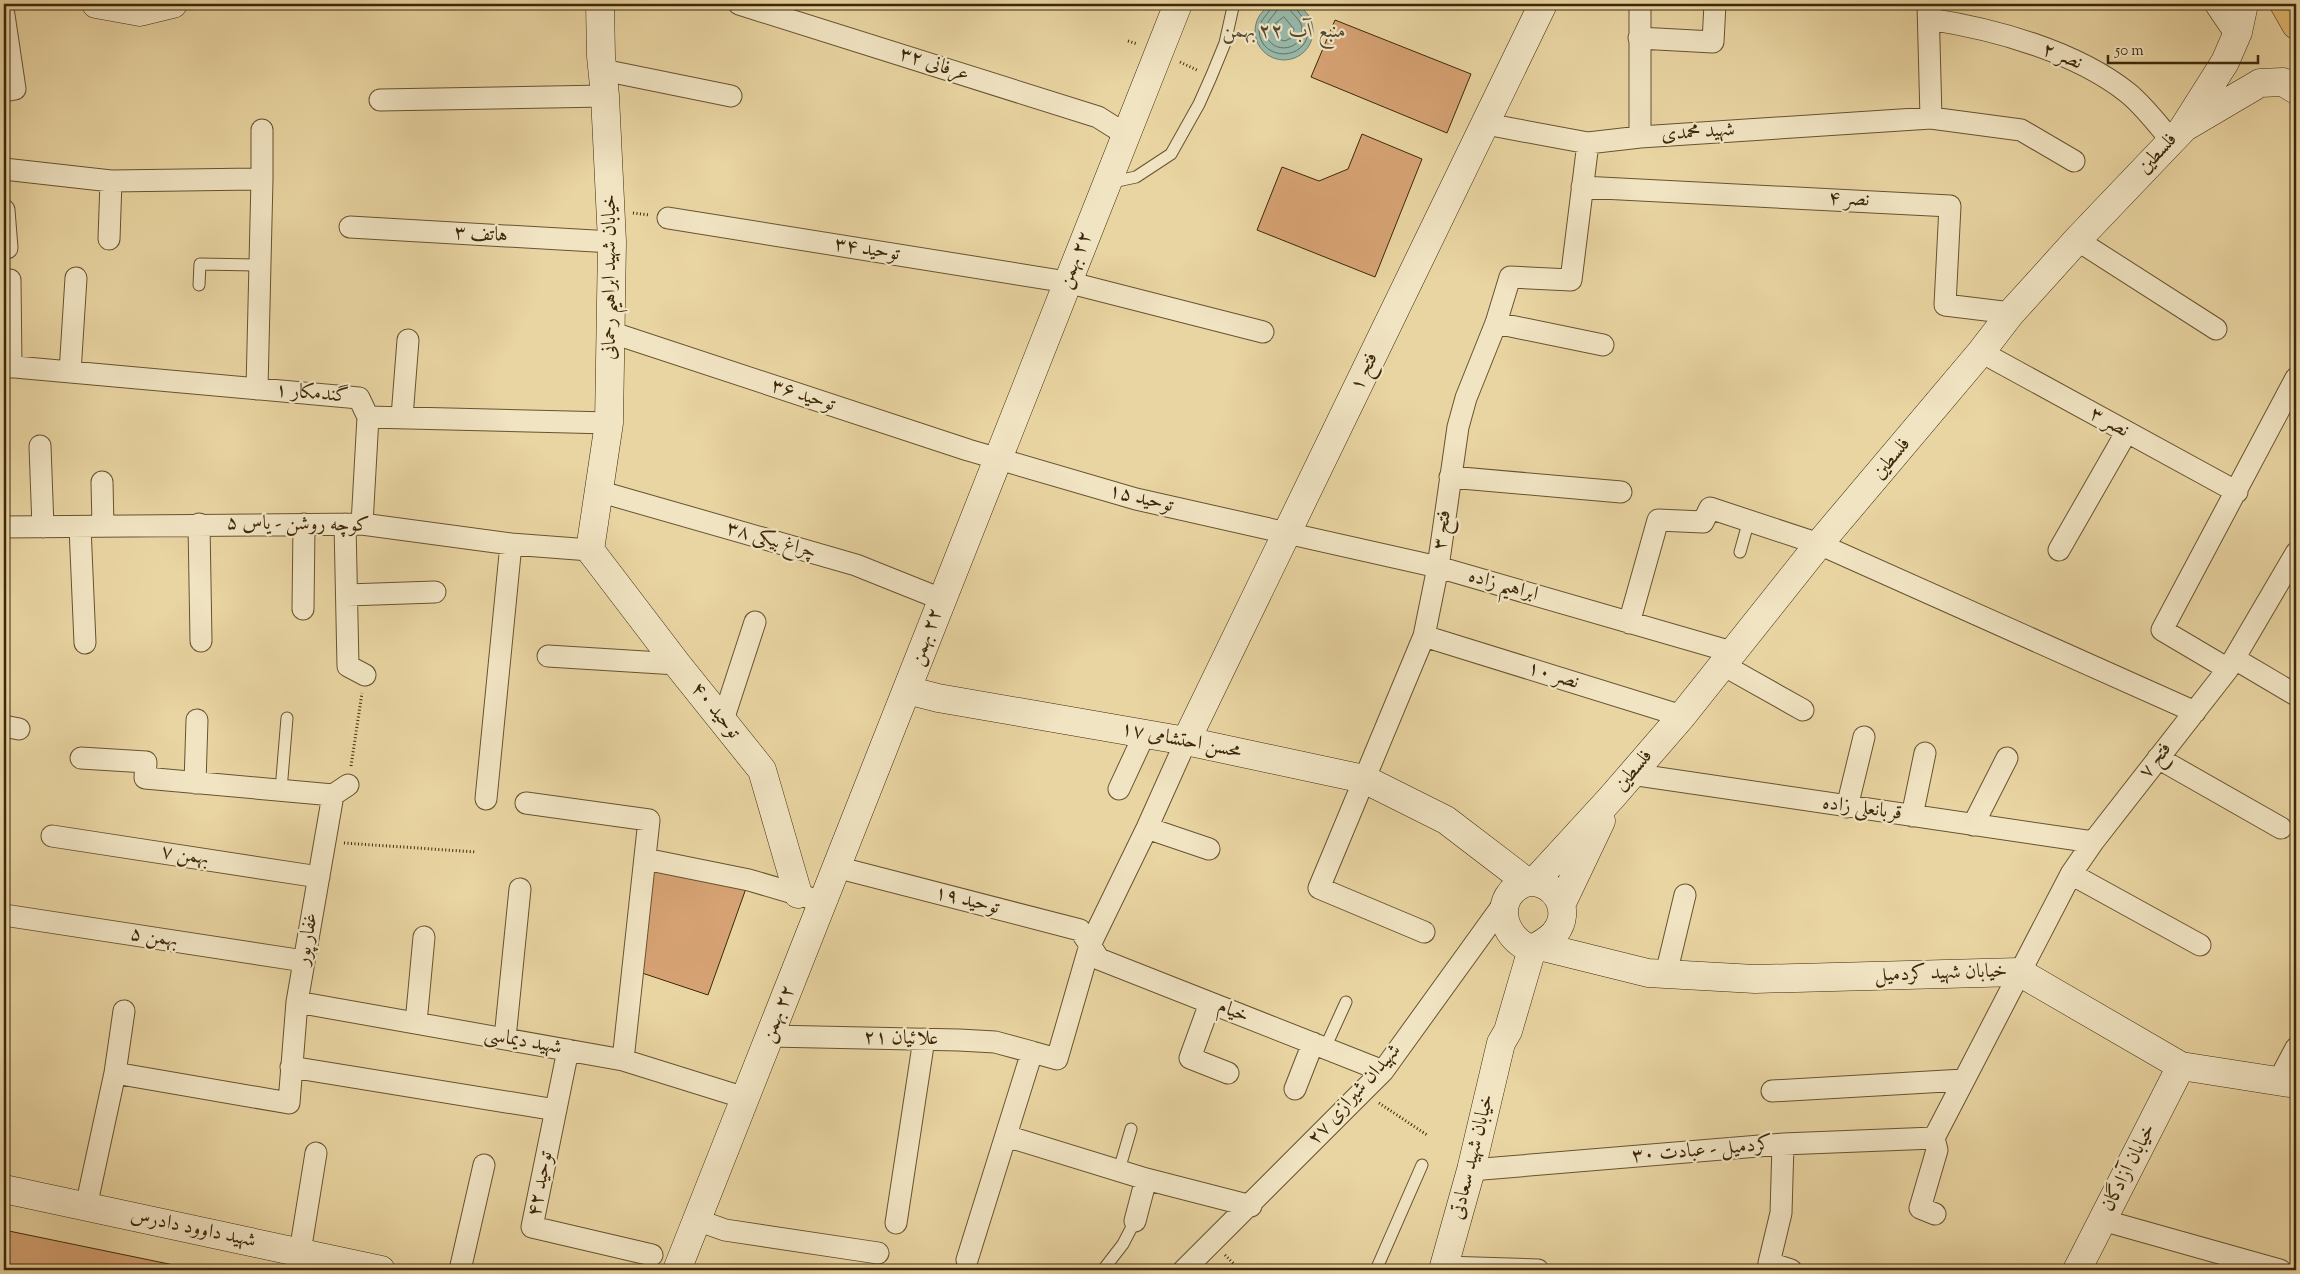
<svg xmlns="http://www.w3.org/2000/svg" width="2300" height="1274" viewBox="0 0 2300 1274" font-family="'Sorts Mill Goudy',Amiri,serif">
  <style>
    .water { fill: #97b8aa; stroke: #737e6a }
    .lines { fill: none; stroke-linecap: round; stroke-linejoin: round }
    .shore { stroke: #6a705a; stroke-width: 1 }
    .building { fill: #d6a273; stroke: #3c280a }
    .lane-casing { stroke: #675330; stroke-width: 13 }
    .street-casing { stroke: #675330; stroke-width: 23 }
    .secondary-casing { stroke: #3c280a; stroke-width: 29 }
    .highway-casing { stroke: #3c280a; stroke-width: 29 }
    .path { stroke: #3c280a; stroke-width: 3; stroke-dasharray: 1 2.5; stroke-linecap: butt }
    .lane { stroke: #f1e4c3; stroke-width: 11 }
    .street { stroke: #f1e4c3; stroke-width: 21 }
    .secondary { stroke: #f1e4c3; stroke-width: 28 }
    .highway { stroke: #e4ba71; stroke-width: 28 }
    .labels { text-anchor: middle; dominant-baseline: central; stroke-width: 4.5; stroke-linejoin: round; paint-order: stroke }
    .street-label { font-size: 20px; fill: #3c280a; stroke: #f1e4c3 }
    .water-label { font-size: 21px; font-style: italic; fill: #534c32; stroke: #f1e4c3 }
  </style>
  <rect width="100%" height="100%" fill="#e9d5a2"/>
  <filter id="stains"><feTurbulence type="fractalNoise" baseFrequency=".004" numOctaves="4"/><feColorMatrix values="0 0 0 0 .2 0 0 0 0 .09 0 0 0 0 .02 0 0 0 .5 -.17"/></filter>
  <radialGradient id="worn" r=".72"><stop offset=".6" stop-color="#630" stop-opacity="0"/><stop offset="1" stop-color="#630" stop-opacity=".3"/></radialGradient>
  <path class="water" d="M1255 31a29 29 0 1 1 58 0a29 29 0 1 1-58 0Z"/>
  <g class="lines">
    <path class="shore" d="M1272 4C1271 14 1259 18 1259 31 1261 62 1307 61 1308 31 1308 18 1296 14 1295 4
      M1279 4C1278 15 1265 19 1266 31 1267 54 1301 53 1302 31 1303 18 1289 15 1288 4
      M1284 17 1294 29 1291 38 1285 41 1278 39 1273 30 1275 24Z"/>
  </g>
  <path class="building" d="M1335 20 1471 74 1447 133 1311 77Z
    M1362 134 1422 159 1375 277 1257 230 1282 167 1319 181 1348 169Z
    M645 859 749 880 708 995 633 970Z
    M4 1230 198 1270H4Z"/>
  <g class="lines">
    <g class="lane-casing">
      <path id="lane" d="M1108 183 1136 177 1171 154 1199 104 1211 77 1225 43 1233 7 1231 4
        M199 285 200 264 260 265
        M1740 552 1749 520
        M281 790 287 718
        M1325 1048 1346 1002
        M1119 1170 1131 1129
        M1103 1270 1123 1244 1135 1221
        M1376 1270 1422 1165"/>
    </g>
    <g class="street-casing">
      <path id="street" d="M739 4 1098 117 1125 134
        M1640 4V137
        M4 15 15 89 4 91
        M1929 19C1994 29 2075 51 2128 93 2144 106 2158 125 2172 141
        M1639 38 1713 42 1715 4
        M603 70 731 96
        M380 100 605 96
        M1931 118 2021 130 2074 161
        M1486 124 1588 143 1640 137 1931 118 1928 4
        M4 169 111 181 262 179 257 389
        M262 179V130
        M1582 187 1950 206 1945 305 2011 313
        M4 210 7 248
        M668 218 1067 282 1263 332
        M350 227 612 242
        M109 239 111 181
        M2077 240 2216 329
        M10 280 11 367
        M1496 323 1603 345
        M610 332 968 450 1136 499 1438 567 1732 652
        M1981 352 2237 492
        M4 366 359 398 368 417 609 423
        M70 372 76 278
        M402 417 408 340
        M40 446 43 527
        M1450 477 1621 492
        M102 482 103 526
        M598 491 856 565 941 599
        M199 524 201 641
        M345 524 348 666 365 675
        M362 524 368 417
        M4 527 362 524 511 544 590 550
        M80 527 85 643
        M2059 550 2126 433
        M347 595 435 592
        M303 609 304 524
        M1629 623 1658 520 1703 522 1710 508 1819 544 2195 712
        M1424 636 1682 716
        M548 656 677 664
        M2235 659 2296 695
        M1723 665 1803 710
        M2228 669 2162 630 2296 378
        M723 720 755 622
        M4 726 19 729
        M81 758 146 762 145 778 333 795
        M2158 758 2281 828
        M1631 774 2093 842
        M195 783 197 720
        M1119 789 1145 733
        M486 799 511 544
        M526 803 649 820 623 1060
        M1847 807 1864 737
        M1912 816 1925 753
        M1973 825 2007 758
        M1147 828 1209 849
        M52 836 319 877
        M645 859 749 880 810 898
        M836 867 1080 930 1099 959 1383 1071
        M2071 874 2200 945
        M4 915 304 961
        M1424 932 1319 888 1424 636 1438 567 1458 427 1466 398 1496 323 1510 277 1571 280 1588 143
        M1666 974 1685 895
        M297 1002 623 1060 745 1098
        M1210 1003 1190 1058 1228 1073
        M416 1023 424 937
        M770 1036 959 1040 995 1042 1032 1052
        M505 1038 520 889
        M568 1050 532 1227 652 1255
        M291 1067 556 1110
        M115 1073 289 1103 297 1002 333 795 348 785
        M2279 1080 2296 1048
        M1295 1089 1313 1043
        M1772 1091 1963 1080
        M1006 1136 1146 1179 1251 1206
        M1783 1144 1781 1213 1769 1263 1791 1270
        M1471 1170 1783 1144 1934 1138
        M86 1207 115 1073 124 1011
        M1935 1214 1920 1208 1937 1150 1934 1138 2071 874 2093 842 2228 669 2296 553
        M697 1220 725 1230 878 1253
        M2102 1220 2280 1270
        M1135 1221 1146 1179
        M896 1223 924 1039
        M300 1252 316 1153
        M967 1260 1032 1052 1057 1059 1090 945 1147 828 1186 741
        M1444 1267 1538 1270
        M460 1270 484 1165
        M1184 1270 1383 1071 1505 902"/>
    </g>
    <g class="secondary-casing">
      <path id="secondary" d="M96 4 140 12 173 4
        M600 4 601 56 605 96 612 242 609 423 590 550 677 664 762 770 798 894
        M2219 4 2238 32
        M2187 126 2260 83 2283 82 2296 90
        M907 690 938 698 1186 741 1364 779 1446 820 1527 882
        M1186 741 1543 4
        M1527 882C1555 880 1573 910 1555 933 1549 940 1540 945 1532 949 1501 939 1491 895 1527 882Z
        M1534 882 1612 797 1682 716 1819 544 1981 352 2011 313 2077 240 2182 130 2225 62 2238 32 2244 4
        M1561 905 1601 821
        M1539 946 1648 973 1755 979 2019 972 2181 1066 2296 1084
        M4 1189 381 1270
        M677 1270 1178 4
        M1443 1270 1471 1170 1501 1043 1508 1031 1532 949
        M2077 1270 2181 1066"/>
    </g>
    <g class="highway-casing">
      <path id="highway" d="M2284 4 2296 25"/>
    </g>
    <path class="path" d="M1128 41 1137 44
      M1180 62 1199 71
      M633 213 649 215
      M351 766 362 693
      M344 843 476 852
      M1379 1103 1427 1135
      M1225 1255 1240 1270"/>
    <use href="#lane" class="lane"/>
    <use href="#street" class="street"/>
    <use href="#secondary" class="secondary"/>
    <use href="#highway" class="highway"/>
  </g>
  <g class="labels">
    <g class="street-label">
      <text transform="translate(2062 57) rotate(22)">نصر ۲</text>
      <text transform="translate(934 65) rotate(18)">عرفانی ۳۲</text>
      <text transform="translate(1698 133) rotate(-4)">شهید محمدی</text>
      <text transform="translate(2158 154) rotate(-47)">فلسطین</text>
      <text transform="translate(1849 200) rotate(3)">نصر ۴</text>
      <text transform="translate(481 235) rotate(3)">هاتف ۳</text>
      <text transform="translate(867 250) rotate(9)">توحید ۳۴</text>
      <text transform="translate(1076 260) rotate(-68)">٢٢ بهمن</text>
      <text transform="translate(610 277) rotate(-90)">خیابان شهید ابراهیم رحمانی</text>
      <text transform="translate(1365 372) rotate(-64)">فتح ۱</text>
      <text transform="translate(312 394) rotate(5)">گندمکار ۱</text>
      <text transform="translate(803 396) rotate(18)">توحید ۳۶</text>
      <text transform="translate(2109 423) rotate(29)">نصر ۳</text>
      <text transform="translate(1892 459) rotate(-50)">فلسطین</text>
      <text transform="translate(1141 499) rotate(14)">توحید ۱۵</text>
      <text transform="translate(298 525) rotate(1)">کوچه روشن - یاس ۵</text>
      <text transform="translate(1443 530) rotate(-83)">فتح ۳</text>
      <text transform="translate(771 541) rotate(16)">چراغ بیکی ۳۸</text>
      <text transform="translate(1503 586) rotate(16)">ابراهیم زاده</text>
      <text transform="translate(927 637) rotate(-70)">٢٢ بهمن</text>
      <text transform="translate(1553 676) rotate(17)">نصر ۱۰</text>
      <text transform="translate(715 711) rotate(51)">توحید ۴۰</text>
      <text transform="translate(1181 741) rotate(11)">محسن احتشامی ۱۷</text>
      <text transform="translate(2156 761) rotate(-52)">فتح ۷</text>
      <text transform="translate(1634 771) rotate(-50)">فلسطین</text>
      <text transform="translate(1862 809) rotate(8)">قربانعلی زاده</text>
      <text transform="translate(185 856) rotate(9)">بهمن ۷</text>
      <text transform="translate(967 901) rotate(14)">توحید ۱۹</text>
      <text transform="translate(154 938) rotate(9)">بهمن ۵</text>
      <text transform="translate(308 939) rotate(-80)">غفار پور</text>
      <text transform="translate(1941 974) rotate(-2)">خیابان شهید کردمیل</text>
      <text transform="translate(1233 1012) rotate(22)">خیام</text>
      <text transform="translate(779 1014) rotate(-68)">٢٢ بهمن</text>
      <text transform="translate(901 1039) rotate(1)">علائیان ۲۱</text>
      <text transform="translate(523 1042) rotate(10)">شهید دیماسی</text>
      <text transform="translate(1355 1095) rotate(-48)">شهیدان شیرازی ۲۷</text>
      <text transform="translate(1702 1151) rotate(-5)">کردمیل - عبادت ۳۰</text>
      <text transform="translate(1473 1157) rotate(-76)">خیابان شهید سعادتی</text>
      <text transform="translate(2129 1168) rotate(-63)">خیابان آزادگان</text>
      <text transform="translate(541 1184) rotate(-79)">توحید ۴۲</text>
      <text transform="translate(193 1229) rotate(12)">شهید داوود دادرس</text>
    </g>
    <g class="water-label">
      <text x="1284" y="32">منبع آب ۲۲ بهمن</text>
    </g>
  </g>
  <rect width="2300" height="1274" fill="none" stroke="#e9d5a2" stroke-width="20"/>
  <rect x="5" y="5" width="2290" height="1264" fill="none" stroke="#3c280a" stroke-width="2.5"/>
  <rect x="10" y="10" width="2280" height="1254" fill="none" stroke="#3c280a"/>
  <path d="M2108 55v8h150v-8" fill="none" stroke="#3c280a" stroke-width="2.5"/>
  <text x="2115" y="55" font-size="15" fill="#3c280a" stroke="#f1e4c3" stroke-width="4" paint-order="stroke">50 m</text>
  <rect width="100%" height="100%" filter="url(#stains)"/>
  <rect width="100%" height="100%" fill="url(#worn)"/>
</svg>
